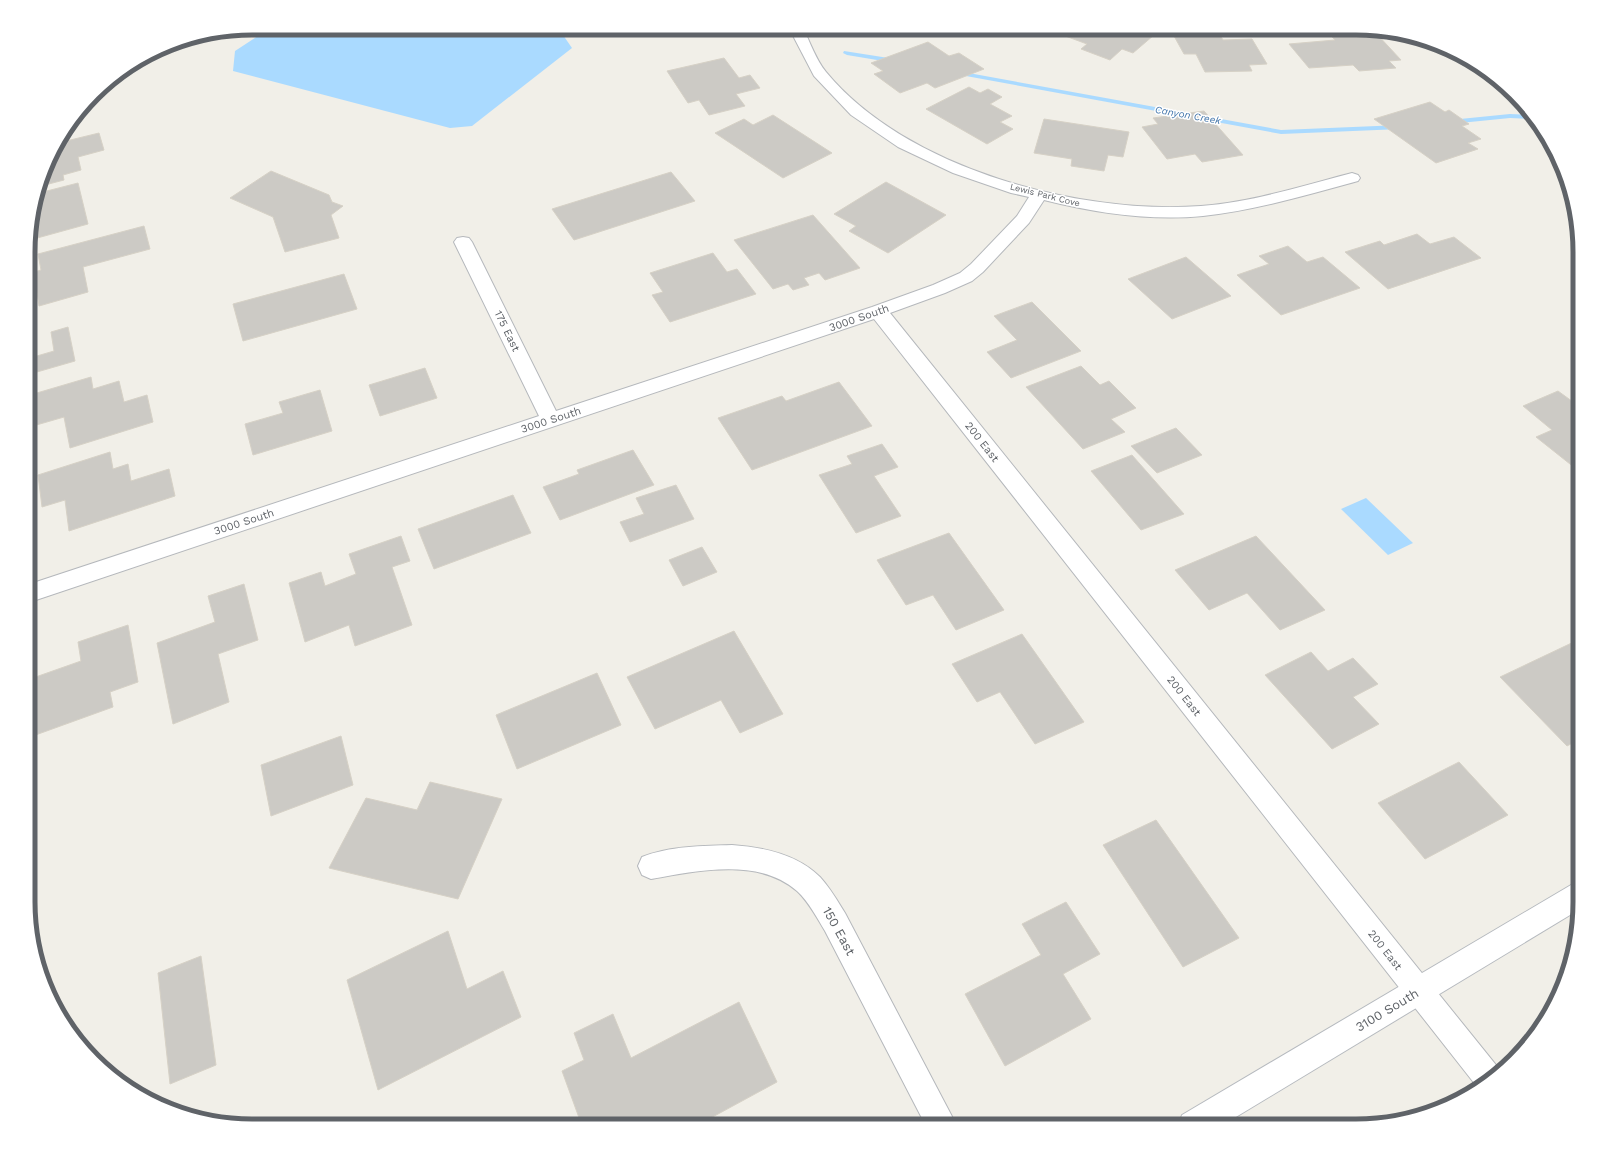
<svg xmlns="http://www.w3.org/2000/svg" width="1608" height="1154" viewBox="0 0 1608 1154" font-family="'Work Sans',sans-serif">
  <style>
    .water { fill: #aadaff }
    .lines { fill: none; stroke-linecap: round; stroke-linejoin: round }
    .stream { fill: #aadaff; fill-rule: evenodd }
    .building { fill: #cccac5; stroke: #d6d1c6 }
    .street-casing { stroke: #b5b8bc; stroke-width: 2 }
    .secondary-casing { stroke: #b6babf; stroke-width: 2 }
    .street { fill: #fff; fill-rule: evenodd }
    .secondary { fill: #fff; fill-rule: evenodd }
    .labels { text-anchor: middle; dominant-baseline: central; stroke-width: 3; stroke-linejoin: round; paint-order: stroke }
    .far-street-label { font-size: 9px; fill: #5f6368; stroke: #fff }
    .far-water-label { font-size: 10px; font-style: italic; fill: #4174aa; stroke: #fff }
    .street-label { font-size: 11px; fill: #5f6368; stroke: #fff }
    .near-street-label { font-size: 13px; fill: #5f6368; stroke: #fff }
    .rim { fill: none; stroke: #5f6368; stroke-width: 5 }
  </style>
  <rect width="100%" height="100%" fill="#f1efe8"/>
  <path class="water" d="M270 28H528L563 35 572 48 472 126 450 128 233 71 235 51Z
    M1366 498 1413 543 1388 555 1341 509Z"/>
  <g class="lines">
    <path class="stream" d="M844 51 895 59 899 61 895 63 847 55 843 53Z
      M952 70 1281 130 1401 125 1405 127 1401 129 1281 134 955 74 951 72Z
      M1510 114 1531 115 1534 119 1510 118 1450 124 1446 122 1450 120Z"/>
  </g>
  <path class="building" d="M1051 28H1135L1154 35 1133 53 1122 49 1110 60 1081 49 1087 44 1049 30Z
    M1375 32 1401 60 1389 61 1396 68 1359 71 1353 65 1309 68 1289 44 1335 40 1331 36Z
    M1220 35 1223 40 1252 39 1267 64 1249 65 1252 71 1205 72 1196 54H1184L1174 36Z
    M928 42 949 56 959 53 984 69 935 88 927 83 900 93 874 74 883 71 871 63Z
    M724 58 739 78 750 75 760 88 736 94 745 106 709 115 699 100 688 103 667 71Z
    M969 87 980 93 988 89 1002 97 990 104 1012 116 1000 122 1013 129 987 144 926 109Z
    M1430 102 1445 112 1449 110 1469 124 1462 126 1481 139 1468 143 1478 149 1436 163 1374 119Z
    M1204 111 1243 155 1202 162 1195 154 1167 159 1142 127 1158 124 1153 118Z
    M773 115 832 153 783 178 715 133 744 119 753 125Z
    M1044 119 1129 132 1123 157 1108 155 1104 171 1071 166 1072 159 1034 153Z
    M99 133 104 150 78 157 81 170 63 175 64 180 41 186 51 153 58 143Z
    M271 171 329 195 332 202 343 206 331 215 339 238 285 252 273 217 230 198Z
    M671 172 695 201 574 240 552 209Z
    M886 182 946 215 888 253 849 231 856 226 834 214Z
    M78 183 88 224 30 240V223L39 193Z
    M813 215 860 268 825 280 819 273 804 278 809 285 793 290 788 284 773 289 734 240Z
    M144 226 150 249 83 267 88 292 39 306 34 272 41 270 38 254Z
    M1417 234 1430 244 1454 237 1481 258 1388 289 1345 252 1380 241 1384 245Z
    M1288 246 1307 262 1323 257 1360 288 1281 315 1237 275 1269 264 1259 256Z
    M713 253 727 272 737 269 756 294 670 322 652 295 663 292 650 273Z
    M1186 257 1231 296 1172 319 1128 279Z
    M344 274 357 309 243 341 233 304Z
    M1032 302 1081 351 1011 378 987 352 1017 340 994 316Z
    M68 327 75 361 30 374V358L54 351 51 332Z
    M1081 366 1100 385 1109 381 1136 408 1111 419 1125 432 1083 449 1026 387Z
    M425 368 437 398 380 416 369 385Z
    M91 377 93 389 119 381 124 402 147 395 153 422 70 448 64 417 33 426 30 395Z
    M839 382 872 426 752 470 718 418 782 396 786 401Z
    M320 390 332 431 253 455 245 424 283 413 279 402Z
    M1558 391 1580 407V466L1575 468 1536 437 1552 430 1523 406Z
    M1176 428 1202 455 1157 473 1131 446Z
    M882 444 898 467 874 476 901 516 856 533 819 475 852 464 847 456Z
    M633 450 654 485 560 520 543 487 579 474 577 470Z
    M110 452 113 469 128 464 131 481 169 469 175 496 69 531 65 500 42 507 38 475Z
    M1132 455 1184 514 1141 530 1091 471Z
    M676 485 694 519 630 542 620 522 644 514 636 498Z
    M513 495 531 533 434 569 418 529Z
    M949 533 1004 610 956 630 933 595 906 605 877 560Z
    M401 536 410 561 392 567 412 625 355 646 349 625 305 642 289 583 321 572 325 586 356 574 349 554Z
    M1256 536 1325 610 1280 630 1247 593 1209 610 1175 570Z
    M702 547 717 572 683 586 669 560Z
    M244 584 258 640 218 654 229 702 173 724 157 643 215 622 208 596Z
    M128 625 138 682 110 692 113 707 30 737V679L81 661 78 642Z
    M734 631 783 714 740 733 721 700 655 729 627 677Z
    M1022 634 1084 722 1035 744 1000 692 977 702 952 664Z
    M1580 639V739L1567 746 1500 677Z
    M1311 652 1328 671 1353 658 1378 684 1353 697 1379 724 1332 749 1265 675Z
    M597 673 621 725 517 769 496 715Z
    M341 736 353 785 271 816 261 765Z
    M1459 762 1508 815 1425 859 1378 803Z
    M430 782 502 799 458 899 329 868 366 798 417 810Z
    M1156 820 1239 938 1183 967 1103 845Z
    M1066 902 1100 954 1063 974 1091 1019 1005 1066 965 994 1041 955 1022 924Z
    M448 931 467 989 503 971 521 1017 378 1090 347 980Z
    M201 956 216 1065 170 1084 158 973Z
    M739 1002 777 1082 696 1126H582L562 1071 584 1060 574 1033 613 1014 631 1058Z"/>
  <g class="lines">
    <g class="street-casing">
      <path id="street" d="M789 28H803C810 42 816 60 826 72 906 169 1080 215 1201 206 1253 202 1302 186 1352 173L1358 175 1360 178 1358 181C1307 195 1256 210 1203 216 1150 221 1095 213 1044 200L1029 223 983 272 972 281 945 293 890 313 1500 1070 1501 1072 1478 1088 874 319 30 602V584L539 416 454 242 457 238 463 237 469 238 472 242 556 411 872 307 933 285 960 273 971 264 1017 216 1029 197 1011 193 953 173 898 147 851 115 814 76Z
        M732 845C762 847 797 854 820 877 830 888 837 900 845 913L957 1126H926L825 931C817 918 809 902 797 891 758 857 697 871 651 879L642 875 638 866 642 857C669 846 702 846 732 845Z"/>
    </g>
    <g class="secondary-casing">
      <path id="secondary" d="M1580 881V909L1221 1126H1178L1182 1115 1571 885Z"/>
    </g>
    <use href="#street" class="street"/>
    <use href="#secondary" class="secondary"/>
  </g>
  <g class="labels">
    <g class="far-street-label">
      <text transform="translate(1045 195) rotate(14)">Lewis Park Cove</text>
    </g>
    <g class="far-water-label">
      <text transform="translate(1188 115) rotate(10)">Canyon Creek</text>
    </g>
    <g class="street-label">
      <text transform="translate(859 318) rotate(-19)">3000 South</text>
      <text transform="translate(507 331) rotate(64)">175 East</text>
      <text transform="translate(551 420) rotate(-18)">3000 South</text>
      <text transform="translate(982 442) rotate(52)">200 East</text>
      <text transform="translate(244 522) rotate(-18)">3000 South</text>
      <text transform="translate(1184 696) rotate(52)">200 East</text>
      <text transform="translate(1385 950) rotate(52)">200 East</text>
    </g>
    <g class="near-street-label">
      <text transform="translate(839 931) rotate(61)">150 East</text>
      <text transform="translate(1387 1010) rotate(-31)">3100 South</text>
    </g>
  </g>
  <path d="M0 0H1608V1154H0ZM252 35H1356A217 217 0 0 1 1573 252V902A217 217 0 0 1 1356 1119H252A217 217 0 0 1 35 902V252A217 217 0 0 1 252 35Z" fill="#fff" fill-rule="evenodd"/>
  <path class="rim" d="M252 35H1356A217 217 0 0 1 1573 252V902A217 217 0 0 1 1356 1119H252A217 217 0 0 1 35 902V252A217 217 0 0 1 252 35Z"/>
</svg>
